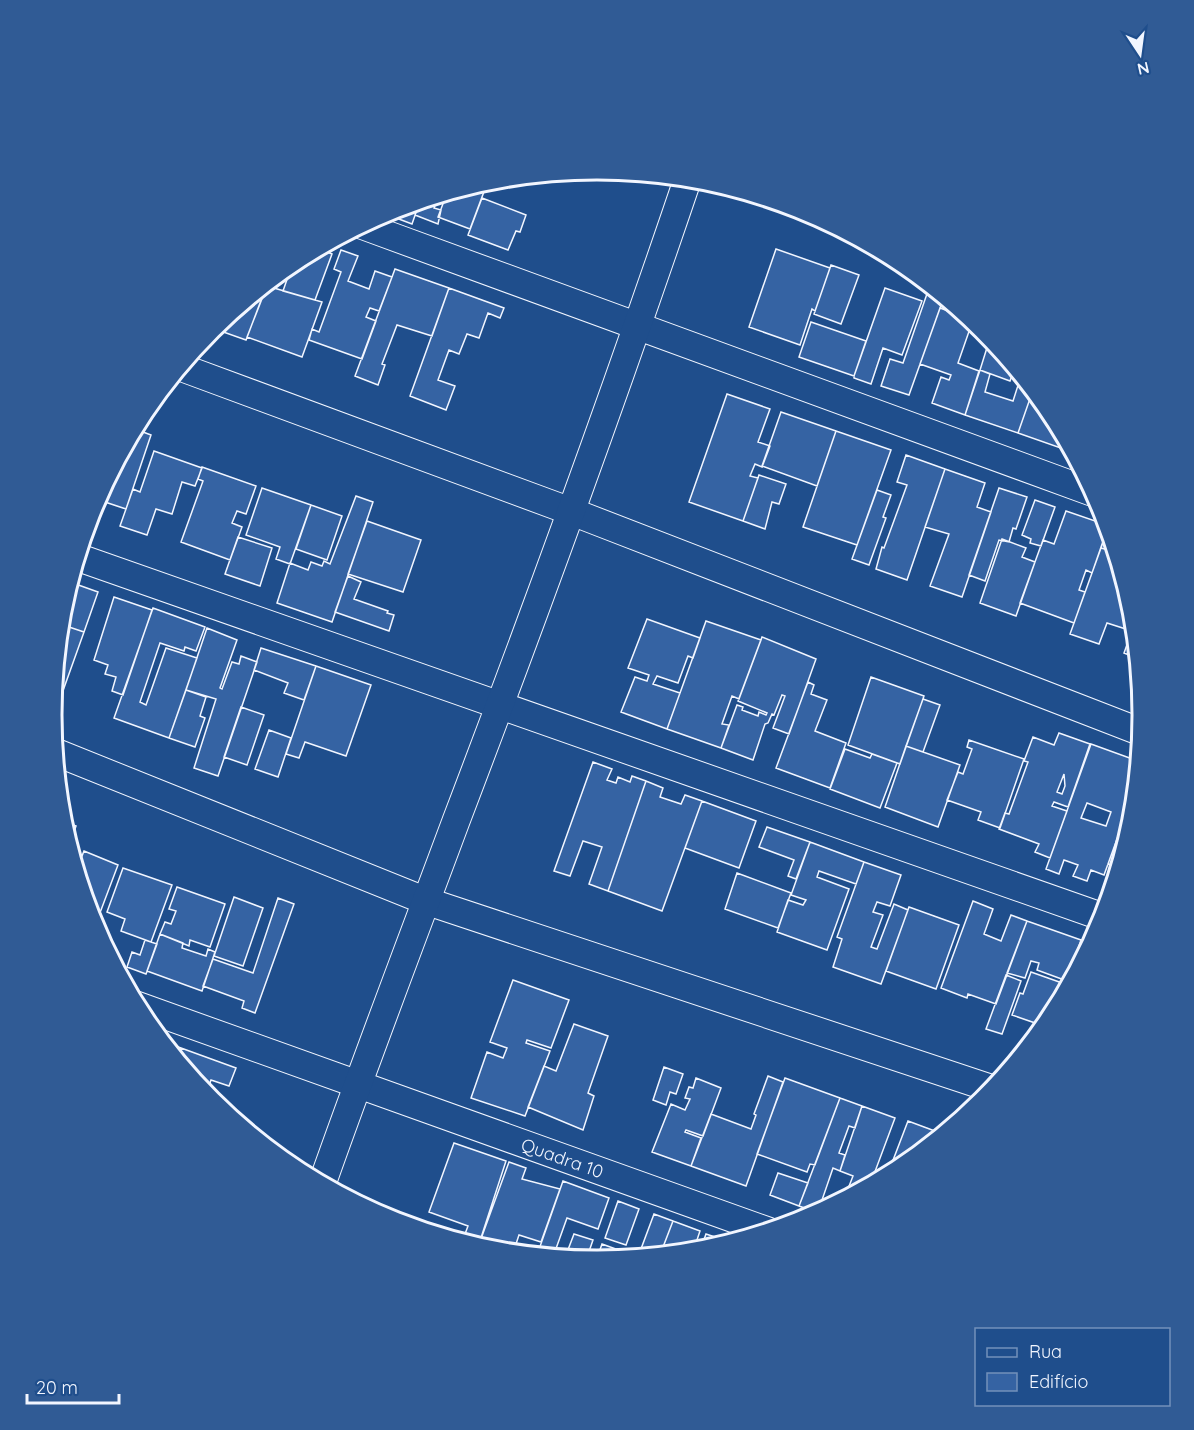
<svg xmlns="http://www.w3.org/2000/svg" width="1194" height="1430" viewBox="0 0 1194 1430" font-family="Quicksand,sans-serif">
  <style>
    .building { fill: #3563a3; stroke: #f2f6ff; stroke-width: 1.5; fill-rule: evenodd }
    .lines { fill: none; stroke-linecap: round; stroke-linejoin: round }
    .street-casing { stroke: #f2f6ff; stroke-width: 29 }
    .street { stroke: #1f4e8c; stroke-width: 27 }
    .labels { text-anchor: middle; dominant-baseline: central; stroke-width: 4.5; stroke-linejoin: round; paint-order: stroke }
    .street-label { font-size: 18px; fill: #f2f6ff; stroke: #1f4e8c }
    .rim { fill: none; stroke: #f2f6ff; stroke-width: 3 }
  </style>
  <rect width="100%" height="100%" fill="#1f4e8c"/>
  <path class="building" d="M488 181 470 229 438 217 447 193Z
    M439 195 434 208 441 210 438 224 415 215 420 201Z
    M482 198 526 215 520 232 516 231 508 250 468 235Z
    M420 201 412 224 383 213 388 210Z
    M318 248 332 254 315 300 283 291 293 262Z
    M776 249 830 268 815 311 812 309 800 345 749 327Z
    M341 250 358 256 348 281 369 289 375 271 392 277 379 311 370 308 366 317 376 321 362 359 309 340 312 329 319 332 341 272 334 269Z
    M831 265 859 275 841 324 814 314Z
    M395 269 449 288 432 336 397 325 382 364 385 365 378 385 355 376Z
    M268 282 246 340 212 328Z
    M267 286 322 302 302 357 247 337Z
    M931 287 944 297 909 395 881 386 890 359 903 363 929 288Z
    M449 288 504 308 500 318 488 313 479 338 467 334 459 354 449 350 438 380 455 386 446 410 410 396Z
    M885 288 922 301 902 355 883 348 871 384 854 378V376Z
    M940 308 973 320 958 363 979 371 965 415 932 403 941 377 949 380 951 375 920 364Z
    M811 322 866 341 854 376 799 357Z
    M990 338 1015 367 1010 381 980 370Z
    M980 370 990 374 985 392 1013 401 1021 376 1033 390 1018 433 965 415Z
    M1033 390 1051 412 1072 452 1018 433Z
    M727 394 770 409 758 442 770 446 762 467 755 464 750 476 758 478 743 521 689 502Z
    M781 412 836 431 817 486 762 466Z
    M137 424 135 429 151 435 126 509 96 499Z
    M836 431 891 450 857 545 803 527Z
    M154 451 202 468 195 486 182 482 172 514 156 509 147 535 120 526 133 489 140 492Z
    M906 455 945 469 907 580 876 569 882 547 884 548 907 485 897 482Z
    M202 467 256 486 246 514 237 511 232 523 242 527 230 560 181 542 203 481 198 479Z
    M945 469 985 483 977 507 991 512 962 597 930 586 949 534 925 527Z
    M759 475 786 484 779 504 772 502 765 529 743 521Z
    M262 488 311 505 290 564 276 559 280 547 246 535Z
    M999 488 1027 497 1016 529 1013 528 1009 542 999 540 985 581 969 575Z
    M877 490 891 495 883 517 886 518 869 565 852 559Z
    M356 496 373 502 332 622 277 603 290 563 308 570 311 562 322 566 324 561 330 564Z
    M1035 500 1055 507 1041 546 1030 543 1031 539 1022 535Z
    M311 505 342 516 327 560 296 549Z
    M1066 511 1107 525 1108 527 1092 573 1086 570 1079 590 1085 592 1074 623 1020 603 1043 540 1054 544Z
    M367 521 421 540 403 592 348 574Z
    M1108 527 1115 552 1101 548Z
    M238 537 272 548 260 586 225 574Z
    M1002 539 1026 548 1022 557 1035 562 1016 616 980 603Z
    M1101 548 1115 552V560L1118 561 1122 573 1118 581 1125 584 1133 609 1134 625 1132 631 1107 623 1099 644 1070 634Z
    M348 576 361 582 354 599 388 611 387 613 394 615 389 631 335 612Z
    M70 582 98 592 84 632 60 624 62 608Z
    M114 597 152 610 123 695 112 691 116 677 105 674 108 665 94 660Z
    M153 608 205 627 196 651 185 647 184 651 160 643 140 702 146 705 166 648 197 658 169 738 114 718Z
    M647 619 700 638 693 658 688 656 678 683 657 676 653 684 680 693 667 729 621 712 635 677 647 681 649 675 628 668Z
    M706 621 761 640 739 699 732 696 722 724 729 725 721 748 667 729Z
    M60 624 84 632 60 699 53 697Z
    M1134 625 1137 658 1124 653Z
    M207 628 237 640 220 688 222 689 232 662 239 664 241 656 257 662 218 776 194 768 216 699 186 690Z
    M762 637 816 659 789 734 773 728 785 696 782 695 774 715 772 714 768 723 765 724 753 760 721 748 737 705 743 707 742 710 758 716 759 712 766 715 767 713 738 701Z
    M261 648 316 666 304 700 284 693 288 683 254 670Z
    M316 666 371 685 346 756 305 742 299 758 286 754Z
    M871 677 924 696 900 764 848 745Z
    M808 682 814 685 811 694 827 700 815 731 846 743 830 788 776 768Z
    M186 690 206 697 200 716 205 718 195 747 169 738Z
    M923 699 940 705 923 752 906 746Z
    M241 707 264 715 247 765 224 757Z
    M269 730 291 738 278 777 255 769Z
    M1059 733 1090 744 1068 807 1054 802 1052 806 1067 811 1050 858 1035 852 1039 844 999 829 1005 813 1009 814 1028 762 1024 761 1033 737 1054 745ZM1064 774 1065 786 1062 794 1057 792Z
    M969 740 1024 759 1000 828 978 820 981 812 947 800 958 772 963 774 972 749 967 747Z
    M1091 744 1138 761 1136 787 1104 875 1091 870 1087 881 1073 876 1078 865 1064 860 1059 874 1046 869ZM1087 803 1111 812 1106 826 1081 818Z
    M906 746 960 765 938 827 885 807Z
    M845 749 870 758 872 754 897 763 880 808 830 789Z
    M593 762 612 769 607 780 616 783 618 777 630 782 632 776 646 781 608 891 589 884 602 847 583 841 570 876 554 871Z
    M646 781 663 788 660 797 681 804 685 795 702 801 662 911 608 891Z
    M1133 795H1135L1132 822 1119 867 1108 864Z
    M702 801 756 821 739 868 685 848Z
    M61 821 76 826 69 846Z
    M767 827 810 842 796 879 788 876 794 860 759 847Z
    M810 842 864 862 856 884 819 871 817 877 849 889 827 950 777 932 788 900 803 905 806 900 791 895Z
    M84 851 118 865 98 918 90 915 76 871Z
    M864 862 901 875 890 906 877 902 873 912 883 915 871 947 877 949 894 904 908 910 881 984 833 967 842 939 837 937Z
    M123 868 172 885 151 942 121 931 125 919 107 912Z
    M737 873 791 893 778 928 725 909Z
    M177 887 225 904 210 947 190 940 189 946 160 934 165 922 171 924 176 911 169 909Z
    M234 897 263 908 243 966 214 956Z
    M278 898 294 904 255 1013 242 1008 244 1001 203 986 213 959 253 973Z
    M973 901 993 909 984 934 1001 941 1011 915 1027 921 996 1004 968 994 967 998 941 988Z
    M909 907 959 925 936 989 886 971Z
    M1027 921 1081 940 1067 981 1037 970 1039 963 1031 961 1025 978 1007 973Z
    M160 934 183 943 182 948 206 956 208 949 215 952 202 991 147 971Z
    M145 940 157 944 146 974 127 967 132 952 140 955Z
    M1081 940 1091 944 1057 1007 1067 981Z
    M1031 972 1065 984 1057 1007 1044 1026 1012 1015 1020 993 1023 994Z
    M1006 975 1021 981 1002 1034 986 1029Z
    M513 980 569 1000 551 1048 527 1040 526 1043 550 1051 525 1116 471 1098 487 1052 503 1058 507 1048 490 1042Z
    M574 1024 608 1036 588 1093 594 1096 583 1130 528 1107 544 1066 556 1071Z
    M161 1041 181 1048 177 1060Z
    M181 1048 236 1068 229 1086 211 1080 206 1095 177 1060Z
    M664 1067 683 1074 676 1094 670 1092 666 1105 653 1100Z
    M768 1076 783 1082 746 1186 691 1166 711 1114 751 1129 756 1115 754 1114Z
    M696 1078 721 1088 703 1136 686 1130 685 1132 701 1138 691 1166 652 1152 671 1104 685 1110 690 1099 685 1098 689 1087 693 1088Z
    M785 1078 840 1098 815 1165 810 1164 807 1172 757 1154Z
    M840 1098 862 1106 855 1128 849 1126 839 1153 845 1155 840 1171 833 1168 822 1200 824 1201 818 1213 799 1206Z
    M862 1106 895 1118 870 1185 844 1199 853 1176 840 1171Z
    M908 1121 943 1134 900 1169 887 1176Z
    M454 1143 506 1161 478 1247 462 1242 468 1226 429 1212Z
    M509 1162 526 1168 522 1179 560 1189 541 1242 519 1235 513 1253 490 1250 478 1247Z
    M778 1173 808 1183 799 1206 770 1195Z
    M563 1181 609 1198 598 1229 567 1218 553 1257 537 1255Z
    M618 1201 639 1209 626 1245 605 1238Z
    M654 1214 673 1221 660 1255 638 1257Z
    M673 1221 700 1231 693 1252 660 1255Z
    M574 1234 593 1240 586 1260 566 1255Z
    M706 1234 727 1241 726 1244 700 1251Z
    M602 1244 624 1252 638 1257 596 1261Z"/>
  <g class="lines">
    <g class="street-casing">
      <g id="street">
        <path d="M361 225 1094 493"/>
        <path d="M180 367 570 511 1141 732"/>
        <path d="M77 557 1103 917"/>
        <path d="M55 752 426 901 993 1089"/>
        <path id="s1" d="M136 1005 768 1231"/>
        <path d="M322 1184C365 1062 411 942 456 821 537 608 615 394 688 178"/>
      </g>
    </g>
    <use href="#street" class="street"/>
  </g>
  <g class="labels">
    <g class="street-label">
      <text stroke="none"><textPath href="#s1" startOffset="453">Quadra 10</textPath></text>
    </g>
  </g>
  <path d="M0 0H1194V1430H0ZM62 715a535 535 0 1 1 1070 0a535 535 0 1 1-1070 0Z" fill="#305b95" fill-rule="evenodd"/>
  <path class="rim" d="M62 715a535 535 0 1 1 1070 0a535 535 0 1 1-1070 0Z"/>
  <rect x="975" y="1328" width="195" height="78" fill="#1f4e8c" stroke="#7391ba" stroke-width="1.5"/>
  <rect x="987" y="1348" width="30" height="9" fill="#1f4e8c" stroke="#7391ba" stroke-width="1.5"/>
  <text x="1029" y="1358" font-size="18" fill="#f2f6ff">Rua</text>
  <rect x="987" y="1373" width="30" height="18" fill="#3563a3" stroke="#7391ba" stroke-width="1.5"/>
  <text x="1029" y="1388" font-size="18" fill="#f2f6ff">Edifício</text>
  <g transform="translate(1140 54) rotate(167)" stroke="#1f4e8c" stroke-width="4.5" paint-order="stroke">
  <path d="M0-4.5L10 22L0 15L-10 22Z" fill="#f2f6ff"/>
  <text y="-9" font-size="16" font-weight="bold" text-anchor="middle" fill="#f2f6ff">N</text>
  </g>
  <path d="M27 1394v9h92v-9" fill="none" stroke="#f2f6ff" stroke-width="3"/>
  <text x="36" y="1394" font-size="18" fill="#f2f6ff" stroke="#1f4e8c" stroke-width="4.5" paint-order="stroke">20 m</text>
</svg>
